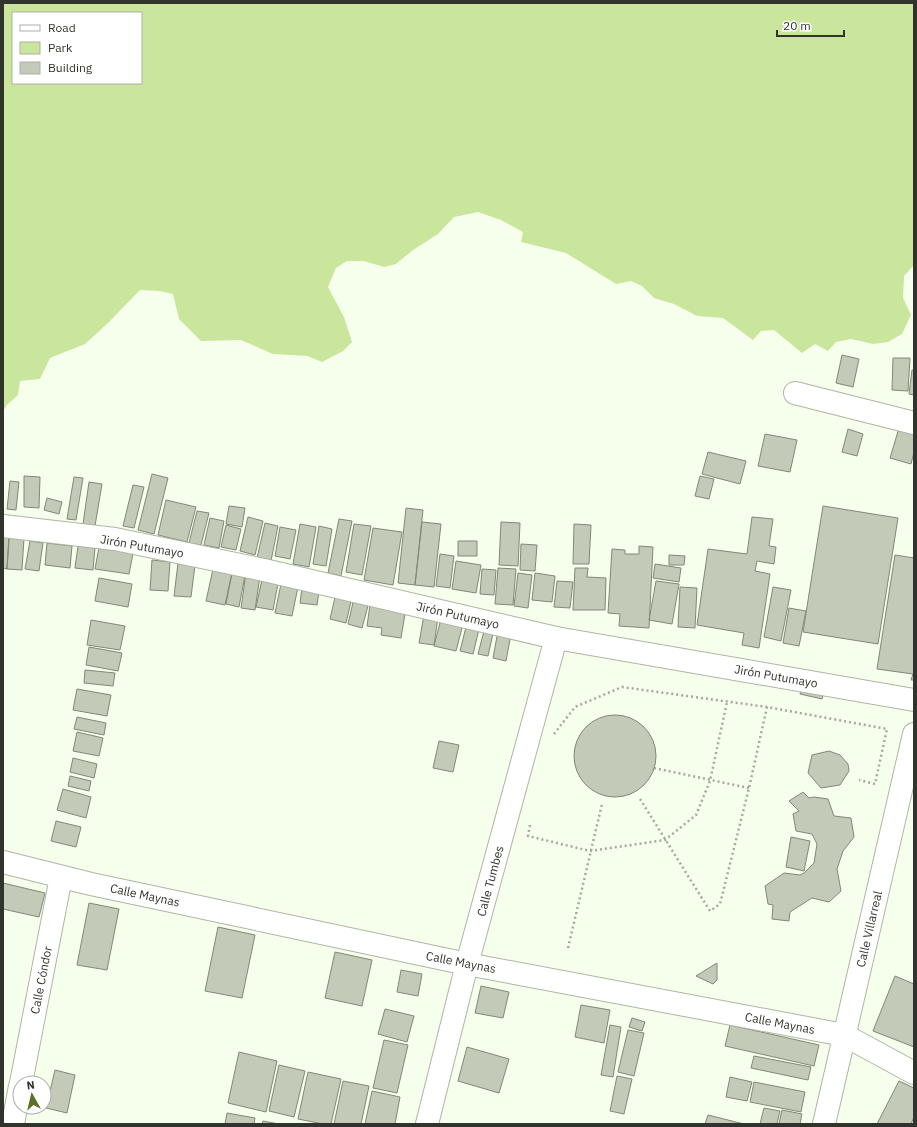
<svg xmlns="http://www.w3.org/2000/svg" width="917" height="1127" viewBox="0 0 917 1127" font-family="'IBM Plex Sans',sans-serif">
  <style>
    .green { fill: #cae69d; fill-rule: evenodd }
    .building { fill: #c3cbb8; stroke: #818876 }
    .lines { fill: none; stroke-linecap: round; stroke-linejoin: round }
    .street-casing { stroke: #aeb6a3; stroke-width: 24 }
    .secondary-casing { stroke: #aeb6a3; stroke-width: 24 }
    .path { stroke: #a4aa9b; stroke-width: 2.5; stroke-dasharray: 2 3; stroke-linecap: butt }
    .street { stroke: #fff; stroke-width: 22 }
    .secondary { stroke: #fff; stroke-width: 22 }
    .labels { text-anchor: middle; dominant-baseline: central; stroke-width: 3; stroke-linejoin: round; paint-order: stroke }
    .street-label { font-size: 12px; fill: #31342c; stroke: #fff }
  </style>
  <rect width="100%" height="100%" fill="#f6ffeb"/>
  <path class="green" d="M3 3H914V265L904 276 903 298 911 315 902 334 888 342 873 344 851 339 836 342 828 351 815 344 802 353 774 330 761 331 753 340 723 318 697 316 674 304 654 298 642 286 631 281 616 284 566 253 521 242 523 232 501 220 478 212 454 217 438 234 413 250 396 264 384 267 364 261H347L336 268 328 287 344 317 352 342 343 351 322 362 307 356 273 354 241 340 201 341 179 319 173 294 160 291 140 290 108 323 85 344 50 358 40 379 20 381 18 395 7 405 3 411ZM13 13H141V83H13Z"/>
  <path class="building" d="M842 355 859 359 853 387 836 383Z
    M893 358H910L908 391 892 390Z
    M912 370H914V395L909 394Z
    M899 428 914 433V452L911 464 890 458Z
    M848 429 863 434 857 456 842 452Z
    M765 434 797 440 790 472 758 466Z
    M708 452 746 461 740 484 702 474Z
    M152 474 168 478 154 534 138 530Z
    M24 476 40 477 39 508 24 507Z
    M700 476 714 479 709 499 695 496Z
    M74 477 83 478 76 520 67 519Z
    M10 481 19 482 16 510 7 509Z
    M89 482 102 484 95 526 83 524Z
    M133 485 144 487 134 528 123 526Z
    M47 498 62 502 59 514 44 510Z
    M166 500 196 507 187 542 158 535Z
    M229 506 245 508 242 527 226 524Z
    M823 506 898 518 878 644 803 632Z
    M406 508 423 510 415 585 398 583Z
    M197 511 209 513 201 545 189 543Z
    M248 517 263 521 255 555 240 551Z
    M752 517 773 519 769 546 776 547 774 564 757 561 755 571 770 574 759 648 742 645 744 633 697 625 708 549 747 554Z
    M210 518 224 521 219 548 204 545Z
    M339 519 352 521 341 576 328 573Z
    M422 522 441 524 434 587 415 585Z
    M501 522 520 523 518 566 499 565Z
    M265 523 278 526 271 561 257 558Z
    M300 524 316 527 309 567 293 564Z
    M354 524 371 526 362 575 346 572Z
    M574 524 591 525 589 564H573Z
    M226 525 241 529 236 550 221 547Z
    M319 526 332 529 326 566 313 564Z
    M280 527 296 530 290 559 275 556Z
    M373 528 402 532 393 585 364 580Z
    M3 537H9L7 569 3 568Z
    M9 537 24 538 22 570 7 569Z
    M30 541 43 543 39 571 25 569Z
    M458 541H477V556H458Z
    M47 543 72 546 70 568 45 565Z
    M521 544 537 545 535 571 520 570Z
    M78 546 95 548 93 570 75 568Z
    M639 546 653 547 649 628 619 626 620 614 608 613 612 549 625 550V554H639Z
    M99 547 133 553 129 574 95 569Z
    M440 554 454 556 450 588 436 586Z
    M669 555 685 556 684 565H669Z
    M895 555 914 558V680H911L913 674 877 669Z
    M152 560 170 562 168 591 150 590Z
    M456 561 481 565 476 593 452 589Z
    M178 563 195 565 191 597 174 596Z
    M655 564 681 568 679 582 653 578Z
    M498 568 516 569 513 605 495 604Z
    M575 568H588L587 577 606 578 605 610H573Z
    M213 569 232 573 225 605 206 601Z
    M482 569 496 570 494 595 480 594Z
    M232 573 245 575 239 607 226 604Z
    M246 573 260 576 255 610 241 608Z
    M518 573 532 575 528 608 514 606Z
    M535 573 555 576 552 602 532 600Z
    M263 575 279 578 273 610 256 607Z
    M99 578 132 584 128 607 95 601Z
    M282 579 299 582 292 616 275 613Z
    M557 581 573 582 570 608 554 607Z
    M656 581 679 584 672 624 649 620Z
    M680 587 697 588 695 628 678 627Z
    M773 587 791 590 781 641 764 637Z
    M302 588 319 591 317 605 300 603Z
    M336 593 352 597 346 623 330 619Z
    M354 598 369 602 362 628 348 624Z
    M370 605 406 608 401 638 381 635 382 628 367 626Z
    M789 608 806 611 799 646 783 643Z
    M424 615 438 617 434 645 419 643Z
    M441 619 463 624 456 651 434 646Z
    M91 620 125 626 120 650 87 645Z
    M467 623 480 625 473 654 460 651Z
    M485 627 494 629 488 656 478 654Z
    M498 631 511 634 506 661 493 658Z
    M89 647 122 653 118 671 86 665Z
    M85 670 115 673 113 686 84 683Z
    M803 683 825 688 822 699 800 694Z
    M77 689 111 695 107 716 73 710Z
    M574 756a41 41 0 1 1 82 0a41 41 0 1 1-82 0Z
    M77 717 106 723 104 735 74 729Z
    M77 732 103 738 99 756 73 751Z
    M439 741 459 745 453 772 433 768Z
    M829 751 840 755 848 764 849 771 840 785 821 788 808 773 812 755Z
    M73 758 97 764 94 778 70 772Z
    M70 776 91 781 89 791 68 786Z
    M63 789 91 797 86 818 57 810Z
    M803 792 809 798 814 797 828 799 834 816 851 818 854 837 843 851 837 869 841 891 829 902 812 898 790 912 789 921 772 919 773 905 768 904 765 886 784 873 800 875 804 873 814 863 817 844 812 834 796 831 793 814 799 811 789 801Z
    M56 821 81 827 76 847 51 841Z
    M791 837 810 841 804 871 786 867Z
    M3 883 45 893 39 917 3 909Z
    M89 903 119 909 107 970 77 965Z
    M218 927 255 935 242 998 205 991Z
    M335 952 372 960 362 1006 325 998Z
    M717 963V980L713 984 696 976Z
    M401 970 422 974 418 996 397 992Z
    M895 976 914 984V1047L873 1031Z
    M481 986 509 992 503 1018 475 1013Z
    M581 1005 610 1010 604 1043 575 1037Z
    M385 1009 414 1016 407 1042 378 1034Z
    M632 1018 645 1022 642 1031 629 1027Z
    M610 1025 621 1027 613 1077 601 1075Z
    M730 1025 819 1045 814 1066 725 1046Z
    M628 1030 644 1033 634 1076 618 1072Z
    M384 1040 408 1045 397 1093 373 1088Z
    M467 1047 509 1059 499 1093 458 1081Z
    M239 1052 277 1061 266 1112 228 1103Z
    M754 1056 811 1067 808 1080 751 1068Z
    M279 1065 305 1071 294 1117 269 1111Z
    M55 1070 75 1075 67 1113 46 1108Z
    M308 1072 341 1079 331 1124H323L298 1119Z
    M617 1076 632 1079 624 1114 610 1111Z
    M730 1077 752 1082 747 1101 726 1097Z
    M343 1081 369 1086 361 1124H334Z
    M899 1081 914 1088V1117L911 1124H877Z
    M754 1082 805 1092 801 1112 750 1102Z
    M372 1091 400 1097 395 1124H365Z
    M764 1108 780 1111 777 1124H760Z
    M782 1110 802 1114 800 1124H779Z
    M227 1113 255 1118 254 1124H225Z
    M708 1115 744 1124H705Z
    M263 1121 279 1124H262Z"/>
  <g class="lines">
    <g class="street-casing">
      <path id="street" d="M795 393 914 423
        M3 526 115 539 264 570 556 638 467 964 427 1124
        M3 862 91 884 467 964 844 1035 914 1073
        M21 1083 61 877
        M13 1124 20 1086
        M824 1124 914 734"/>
    </g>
    <g class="secondary-casing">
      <path id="secondary" d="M556 638 914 700"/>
    </g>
    <path class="path" d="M554 734 575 707 622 687 767 707 887 729 875 784 859 780
      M654 768 749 788
      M640 799 710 911 720 904 749 788 767 707
      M530 825 528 836 590 851 665 840 696 815 710 781 727 702
      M568 948 602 804"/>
    <use href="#street" class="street"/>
    <use href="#secondary" class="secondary"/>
  </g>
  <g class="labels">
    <g class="street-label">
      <text transform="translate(142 546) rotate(10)">Jirón Putumayo</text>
      <text transform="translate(458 615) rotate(13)">Jirón Putumayo</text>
      <text transform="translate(776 676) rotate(10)">Jirón Putumayo</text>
      <text transform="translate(490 881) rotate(-75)">Calle Tumbes</text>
      <text transform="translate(145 895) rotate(12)">Calle Maynas</text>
      <text transform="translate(869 929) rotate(-77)">Calle Villarreal</text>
      <text transform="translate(461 962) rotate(11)">Calle Maynas</text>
      <text transform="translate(41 980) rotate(-79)">Calle Cóndor</text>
      <text transform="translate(780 1023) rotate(11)">Calle Maynas</text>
    </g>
  </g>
  <rect width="917" height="1127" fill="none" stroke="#31342c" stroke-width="8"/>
  <rect x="12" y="12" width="130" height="72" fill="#ffffff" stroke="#adaeab"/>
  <rect x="20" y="25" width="20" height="6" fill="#ffffff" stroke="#adaeab"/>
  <text x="48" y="32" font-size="12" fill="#31342c">Road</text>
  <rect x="20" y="42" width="20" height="12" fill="#cae69d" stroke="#adaeab"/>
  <text x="48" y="52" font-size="12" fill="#31342c">Park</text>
  <rect x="20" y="62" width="20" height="12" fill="#c3cbb8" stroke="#adaeab"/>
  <text x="48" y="72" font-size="12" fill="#31342c">Building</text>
  <g transform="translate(32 1095) rotate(352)"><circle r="19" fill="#ffffff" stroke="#adaeab"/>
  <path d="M0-3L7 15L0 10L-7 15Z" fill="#587124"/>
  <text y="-6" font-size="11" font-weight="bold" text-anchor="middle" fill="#31342c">N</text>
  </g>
  <path d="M777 30v6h67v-6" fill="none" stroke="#31342c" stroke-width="2"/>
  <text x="783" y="30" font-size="12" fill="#31342c" stroke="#ffffff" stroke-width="3" paint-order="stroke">20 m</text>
</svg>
